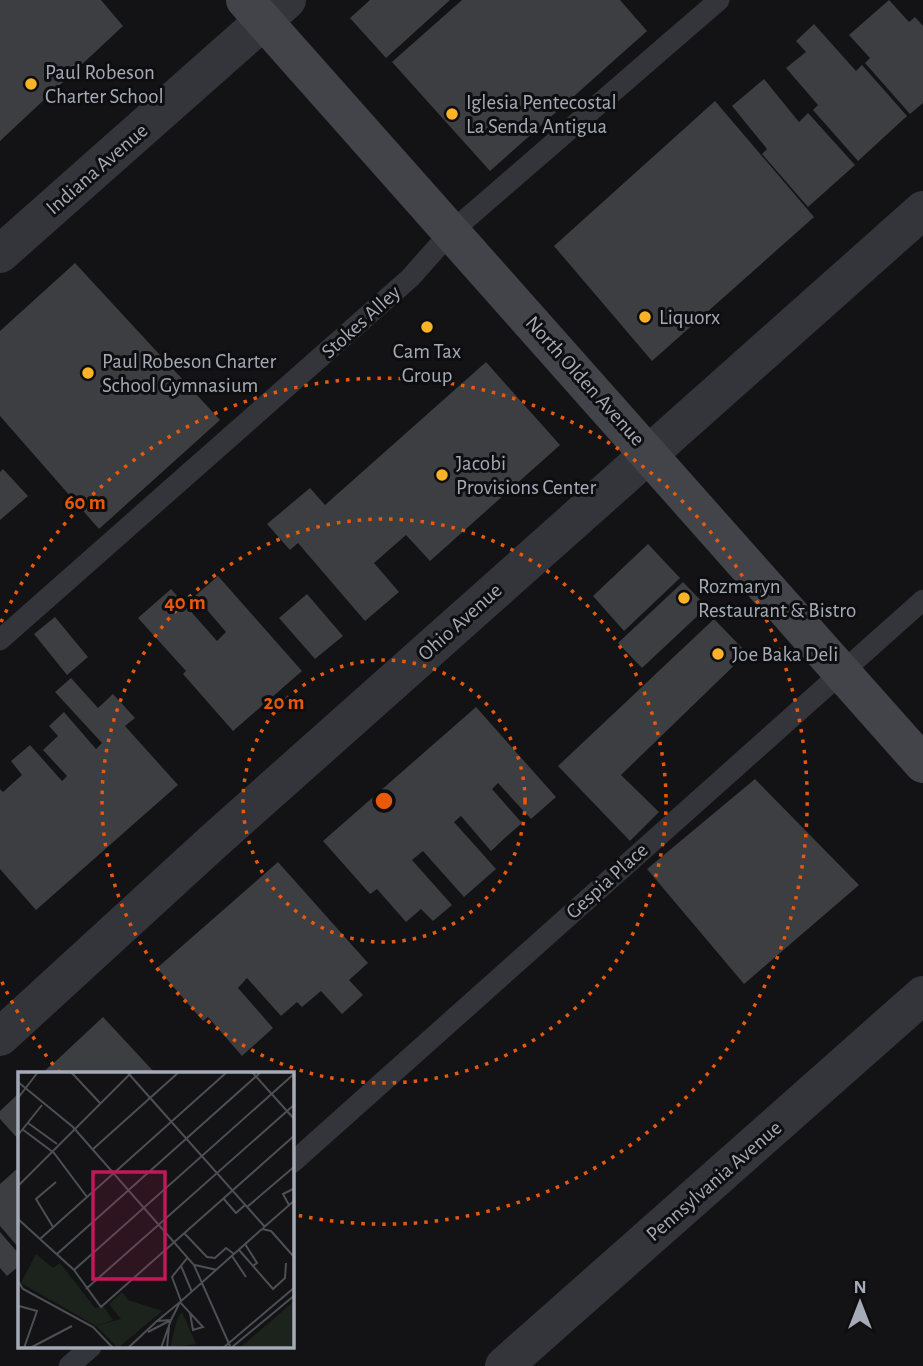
<svg xmlns="http://www.w3.org/2000/svg" width="923" height="1366" viewBox="0 0 923 1366" font-family="'Alegreya Sans',sans-serif">
  <style>
    .building { fill: #3d3e42 }
    .lines { fill: none; stroke-linecap: round; stroke-linejoin: round }
    .lane { stroke: #34353a; stroke-width: 21 }
    .street { stroke: #34353a; stroke-width: 38 }
    .secondary { stroke: #42444a; stroke-width: 38 }
    .ring { fill: none; stroke: #e8590c; stroke-width: 3.5; stroke-dasharray: 3.5 7 }
    .poi-dot { fill: #fab226; stroke: #0e0e10; stroke-width: 2.5 }
    .labels { text-anchor: middle; dominant-baseline: central; stroke-width: 6; stroke-linejoin: round; paint-order: stroke }
    .poi-label { font-size: 21px; fill: #a4aab6; stroke: #0e0e10; text-anchor: start }
    .street-label { font-size: 21px; fill: #a4aab6; stroke: #0e0e10 }
    .inset-road { fill: none; stroke: #4d4f55; stroke-width: 2 }
    .view { fill: #c2185b; fill-opacity: 0.15; stroke: #c2185b; stroke-width: 3.5 }
    .inset-edge { fill: none; stroke: #a4aab6; stroke-width: 3.5 }
    .centre { fill: #e8590c; stroke: #0e0e10; stroke-width: 3.5 }
    .ring-label { font-size: 21px; text-anchor: middle; font-weight: bold; fill: #e8590c; stroke: #0e0e10; stroke-width: 6; stroke-linejoin: round; paint-order: stroke }
  </style>
  <rect width="100%" height="100%" fill="#131315"/>
  <path class="building" d="M0 0H101L123 26 0 141Z
    M370 0H450L386 58 350 18Z
    M462 0H620L647 31 490 171 392 62Z
    M889 0 909 22 915 17 923 26V103L910 114 865 63 870 58 849 35Z
    M814 24 856 71 862 65 907 116 858 161 813 110 818 105 786 68 806 52 796 41Z
    M764 79 799 122 808 113 855 165 808 207 762 154 767 149 732 106Z
    M715 101 814 217 652 361 554 246Z
    M75 263 220 420 99 529 0 416V331Z
    M486 362 560 445 430 561 406 535 374 563 399 592 365 621 298 543 290 550 267 524 310 488 325 505Z
    M3 469 28 496 0 520V472Z
    M648 544 680 578 624 631 593 596Z
    M218 576 302 671 233 731 183 674 186 671 138 618 171 589 217 641 226 632 195 596Z
    M683 582 707 607 642 668 618 643Z
    M307 594 343 636 315 659 279 618Z
    M55 617 88 657 67 675 34 634Z
    M714 619 747 653 621 775 659 812 630 841 558 766Z
    M71 678 98 708 113 694 135 718 125 726 178 785 36 910 0 869V789L3 792 22 775 11 761 30 745 62 781 67 776 43 750 58 736 49 726 64 712 96 749 102 743 55 692Z
    M476 707 556 797 531 819 498 783 492 789 522 823 506 837 491 851 461 816 454 822 496 869 464 897 423 851 412 860 452 905 433 921 421 909 406 922 377 889 370 894 323 841Z
    M755 779 859 885 744 984 647 869Z
    M278 862 368 963 349 980 363 995 342 1014 321 991 302 1007 297 1002 281 1016 247 978 238 988 273 1028 242 1056 208 1017 203 1021 157 968Z
    M103 1017 156 1074H41L58 1059Z
    M19 1093V1140L0 1119V1111Z
    M19 1167V1248L0 1226V1184Z
    M0 1232 19 1254V1266L7 1276 0 1268Z"/>
  <g class="lines">
    <path class="lane" d="M0 640 410 278 451 232 719 0
      M292 1163 923 600
      M69 1366 91 1347"/>
    <path class="street" d="M0 254 287 0
      M0 1037 214 841 923 210
      M504 1366 923 995"/>
    <path class="secondary" d="M245 0 923 764"/>
  </g>
  <g class="ring">
    <circle cx="384" cy="801" r="141"/>
    <circle cx="384" cy="801" r="282"/>
    <path d="M60 1073A423 423 0 0 1 1 980M1 622A423 423 0 1 1 292 1214"/>
  </g>
  <g class="poi-dot">
    <circle cx="31" cy="84" r="7"/>
    <circle cx="452" cy="114" r="7"/>
    <circle cx="645" cy="317" r="7"/>
    <circle cx="427" cy="327" r="7"/>
    <circle cx="88" cy="373" r="7"/>
    <circle cx="442" cy="475" r="7"/>
    <circle cx="684" cy="598" r="7"/>
    <circle cx="718" cy="654" r="7"/>
  </g>
  <g class="labels">
    <g class="poi-label">
      <text x="45" y="72">Paul Robeson<tspan x="45" dy="24">Charter School</tspan></text>
      <text x="466" y="102">Iglesia Pentecostal<tspan x="466" dy="24">La Senda Antigua</tspan></text>
      <text x="659" y="317">Liquorx</text>
      <text x="427" y="351" text-anchor="middle">Cam Tax<tspan x="427" dy="24">Group</tspan></text>
      <text x="102" y="361">Paul Robeson Charter<tspan x="102" dy="24">School Gymnasium</tspan></text>
      <text x="456" y="463">Jacobi<tspan x="456" dy="24">Provisions Center</tspan></text>
      <text x="698" y="586">Rozmaryn<tspan x="698" dy="24">Restaurant &amp; Bistro</tspan></text>
      <text x="732" y="654">Joe Baka Deli</text>
    </g>
    <g class="street-label">
      <text transform="translate(97 169) rotate(-41)">Indiana Avenue</text>
      <text transform="translate(361 322) rotate(-42)">Stokes Alley</text>
      <text transform="translate(585 381) rotate(48)">North Olden Avenue</text>
      <text transform="translate(460 622) rotate(-42)">Ohio Avenue</text>
      <text transform="translate(607 881) rotate(-42)">Gespia Place</text>
      <text transform="translate(714 1181) rotate(-41)">Pennsylvania Avenue</text>
    </g>
  </g>
  <g transform="translate(18 1072)">
    <rect width="276" height="276" fill="#131315"/>
    <path d="M104 220 110 228 144 239 100 276 78 254 103 247 91 232ZM164 240 178 272 152 276 159 247Z" fill="#1b231c"/>
    <path d="M276 229V272L270 276H222Z" fill="#1b231c"/>
    <path d="M18 182 35 196 42 191 77 236 86 235 95 248 78 254 3 211Z" fill="#1b231c"/>
    <path class="inset-road" d="M53 0 82 31M234 0 277 48M110 1 247 155M0 10 55 55 176 193 212 274M0 26 20 0M10 51 39 72M4 57 36 81 69 125M0 63 24 33M74 78 161 0M0 114 114 0M205 126 218 141 227 133M271 133 265 122 277 116M229 135 277 94M0 147 56 198 83 235 277 63M35 155 18 127 38 110M245 156 277 128M244 157 253 159 277 186M166 161 189 185 197 186 208 176 216 182M22 167 209 0M221 178 235 194 239 191 227 172M39 182 243 0M214 184 228 205M177 193 199 198M163 194 174 220M235 194 255 217 267 206 268 191M56 198 277 1M0 209 5 217 75 255 95 276M68 217 277 32M163 229 154 205 170 185M1 234 19 239 6 276M153 248 162 230 244 157M139 249 162 230 185 255 175 258 172 241M130 260 153 248M12 276 54 254M110 276 139 249 153 248M143 276 153 248M149 276 151 255M205 276 277 215M213 276 277 223"/>
    <path class="view" d="M75 100H147V207H75Z"/>
    <rect width="276" height="276" class="inset-edge"/>
  </g>
  <circle cx="384" cy="801" r="10" class="centre"/>
  <g class="ring-label">
    <text x="85" y="509">60 m</text>
    <text x="185" y="609">40 m</text>
    <text x="284" y="709">20 m</text>
  </g>
  <g transform="translate(860 1303)" stroke="#0e0e10" stroke-width="5" paint-order="stroke">
  <path d="M0-5L12 26L0 18L-12 26Z" fill="#a4aab6"/>
  <text y="-10" font-size="19" font-weight="bold" text-anchor="middle" fill="#a4aab6">N</text>
  </g>
</svg>
